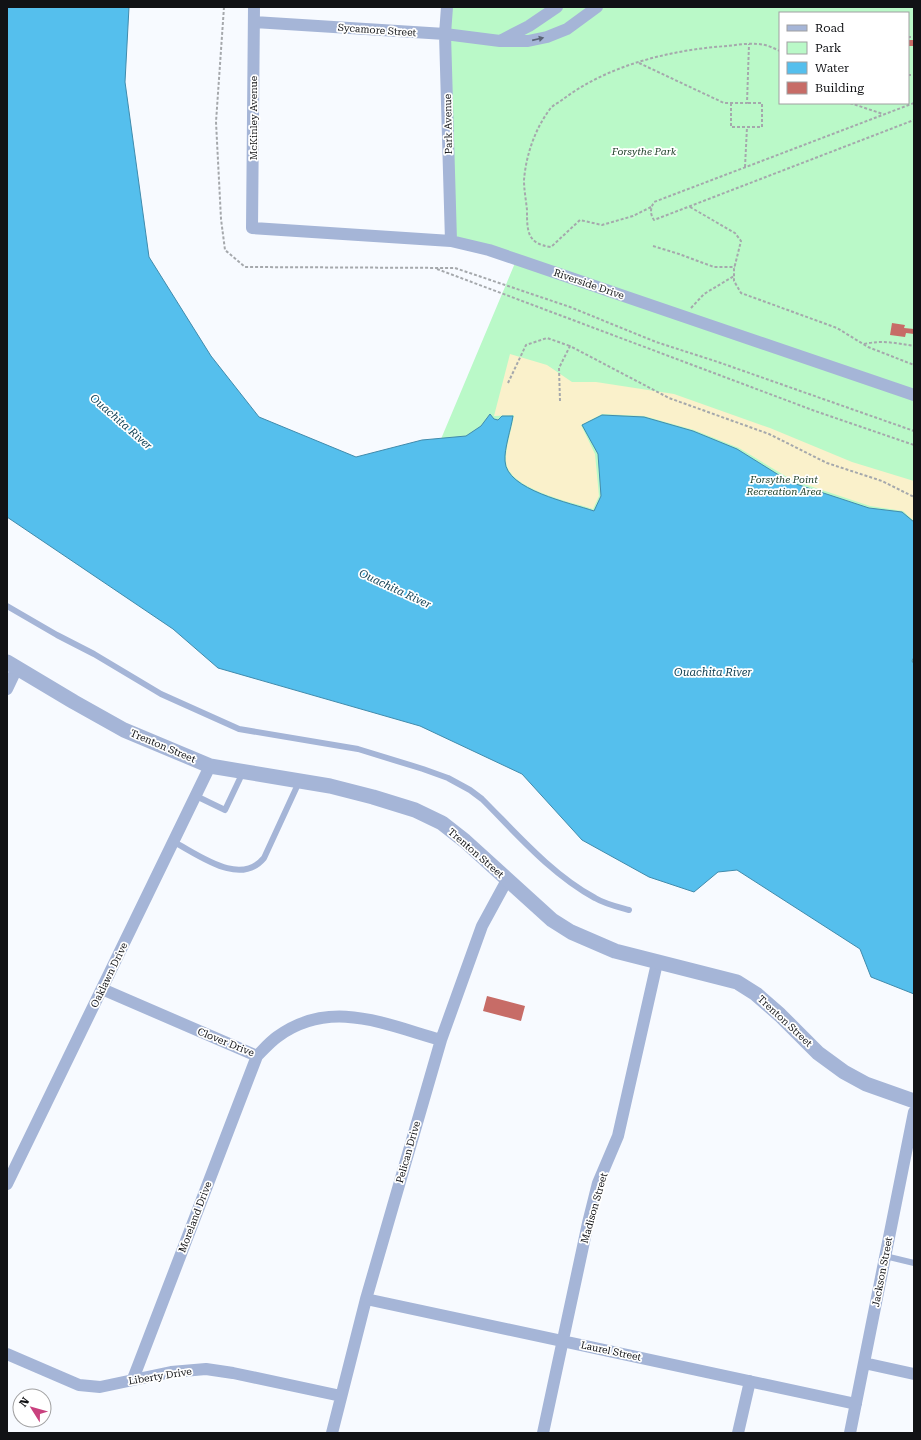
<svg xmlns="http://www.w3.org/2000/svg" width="921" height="1440" viewBox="0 0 921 1440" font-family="'Roboto Serif',serif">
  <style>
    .green { fill: #baf9c8; fill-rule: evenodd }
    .sand { fill: #faf1cb }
    .water { fill: #55bfed; stroke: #418bac }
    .building { fill: #c76c67 }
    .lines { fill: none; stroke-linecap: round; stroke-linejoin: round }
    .path { stroke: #a5a8ac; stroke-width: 2; stroke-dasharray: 3 2; stroke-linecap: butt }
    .service { stroke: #a5b5d7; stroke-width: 6 }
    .minor { stroke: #a5b5d7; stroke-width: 12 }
    .tertiary { stroke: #a5b5d7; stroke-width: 15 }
    .oneway { fill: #5b6476 }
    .labels { text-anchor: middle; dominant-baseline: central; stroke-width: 3.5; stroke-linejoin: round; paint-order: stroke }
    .street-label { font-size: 10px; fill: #111215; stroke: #fff }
    .park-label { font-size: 10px; font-style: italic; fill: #183a22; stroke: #fff }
    .water-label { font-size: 11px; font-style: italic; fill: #144255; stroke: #fff }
  </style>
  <rect width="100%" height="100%" fill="#f7faff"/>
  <path class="green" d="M447 7H914V668L425 477 515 263 451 241ZM780 13H908V103H780Z"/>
  <path class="sand" d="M510 354 547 365 572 382H596L674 394 770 428 852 462 914 481V521L903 511 870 506 792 480 739 448 694 430 644 416 602 414 581 425 595 454 599 496 593 509C571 502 507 489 506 461 505 448 512 429 514 415L494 416Z"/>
  <path class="water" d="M7 7H129L125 82 149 257 211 356 259 417 356 457 422 440 466 436 481 426 490 414 494 419 498 420 502 416H513C511 429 504 449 505 461 506 490 571 503 594 511L601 496 598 454 582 425 602 415 644 417 693 431 737 449 790 482 869 508 902 512 914 522V657L912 661 914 664V994L871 977 860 949 737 870 718 872 694 892 649 877 582 840 522 774 420 726 218 668 173 629 7 517Z"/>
  <path class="building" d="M908 40H914V46H908Z
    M892 323 905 325 904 328 914 329V334L906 333 905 337 890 335Z
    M487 996 525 1006 521 1021 483 1011Z"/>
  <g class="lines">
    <path class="path" d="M224 7 216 122 221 219 225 250 245 267 455 268 570 307 656 342 718 362 914 431
      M908 37H914
      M639 63 724 103H747L749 44
      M908 75H914
      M731 103V127H762V103H747
      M850 103 883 114
      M914 103 654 202C650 209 650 214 654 220L914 120
      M745 167 747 127
      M651 207 633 216 602 225 580 220 551 247C527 244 527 231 527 210 526 200 524 190 524 180 526 155 535 129 550 109 553 105 558 103 562 100 608 65 670 50 727 46 737 45 748 43 757 44 766 44 773 48 780 51
      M690 207 735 233 741 241 734 269V281L741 293 837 328 868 347 914 365
      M653 246 679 254 714 267H735
      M437 269 815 411 914 445
      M691 308 704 294 734 276
      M864 344C882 340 896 343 914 346
      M508 383 526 345 547 338 570 346
      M560 401 559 368 570 346 669 398 769 434 827 463 882 481 914 497"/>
    <path class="service" d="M7 606 57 635 94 654 161 694 239 729 358 749 423 769 448 778 470 790 482 799C517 834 551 874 595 898 605 904 618 907 629 910
      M196 796 225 810 243 772
      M174 842C199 855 240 887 264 858L299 782
      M885 1256 914 1263"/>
    <path class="minor" d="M254 7 252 228 451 241 489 250 914 395
      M447 7 445 34 451 241
      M254 22 445 34 500 41H528L547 37 567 29 597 7
      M500 41 529 26 557 7
      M7 689 17 668
      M102 989 257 1056C263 1050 270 1042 277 1037 330 998 384 1024 441 1040
      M7 1184 210 766
      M366 1299 856 1404
      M7 1354 79 1385 100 1387 171 1372 206 1369 233 1373 341 1396
      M864 1363 914 1374
      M133 1379 257 1056
      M332 1433 366 1299 441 1040 482 926 507 880
      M543 1433 588 1223 598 1183 618 1136 657 963
      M738 1433 750 1381
      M850 1433 914 1112"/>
    <path class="tertiary" d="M7 662 74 702 124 730 210 766 330 786 373 797 415 810 442 823 465 841 552 920 571 932 615 951 737 982 756 994 780 1015 818 1053 844 1072 866 1084 914 1101"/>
  </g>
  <defs><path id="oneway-solid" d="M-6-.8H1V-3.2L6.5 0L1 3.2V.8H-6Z"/></defs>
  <use class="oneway" href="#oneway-solid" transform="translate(538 39) rotate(-13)"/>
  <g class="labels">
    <g class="street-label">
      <text transform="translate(377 30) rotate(4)">Sycamore Street</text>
      <text transform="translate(253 118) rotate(-90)">McKinley Avenue</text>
      <text transform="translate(448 124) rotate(-91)">Park Avenue</text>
      <text transform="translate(589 284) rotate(19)">Riverside Drive</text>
      <text transform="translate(163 746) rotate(23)">Trenton Street</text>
      <text transform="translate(476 853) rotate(41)">Trenton Street</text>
      <text transform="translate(109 975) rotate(-64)">Oaklawn Drive</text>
      <text transform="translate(785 1021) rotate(43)">Trenton Street</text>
      <text transform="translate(226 1042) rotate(22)">Clover Drive</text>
      <text transform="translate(408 1152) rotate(-74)">Pelican Drive</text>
      <text transform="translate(594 1208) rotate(-74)">Madison Street</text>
      <text transform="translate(195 1217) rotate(-69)">Moreland Drive</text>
      <text transform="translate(882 1272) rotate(-79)">Jackson Street</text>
      <text transform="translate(611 1351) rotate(12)">Laurel Street</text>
      <text transform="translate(160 1376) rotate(-9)">Liberty Drive</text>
    </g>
    <g class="park-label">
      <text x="644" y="151">Forsythe Park</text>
      <text x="784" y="479">Forsythe Point<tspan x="784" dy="12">Recreation Area</tspan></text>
    </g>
    <g class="water-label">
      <text transform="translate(121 422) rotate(41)">Ouachita River</text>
      <text transform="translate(395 589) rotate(25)">Ouachita River</text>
      <text x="713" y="672">Ouachita River</text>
    </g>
  </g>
  <rect width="921" height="1440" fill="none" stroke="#111215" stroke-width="16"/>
  <rect x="779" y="12" width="130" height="92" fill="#ffffff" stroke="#a0a0a1"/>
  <rect x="787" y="25" width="20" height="6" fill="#a5b5d7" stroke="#a0a0a1"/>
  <text x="815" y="32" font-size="12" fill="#111215">Road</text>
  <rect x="787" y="42" width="20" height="12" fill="#baf9c8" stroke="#a0a0a1"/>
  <text x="815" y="52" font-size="12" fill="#111215">Park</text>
  <rect x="787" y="62" width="20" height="12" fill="#55bfed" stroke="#a0a0a1"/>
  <text x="815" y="72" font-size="12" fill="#111215">Water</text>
  <rect x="787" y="82" width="20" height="12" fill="#c76c67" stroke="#a0a0a1"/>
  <text x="815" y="92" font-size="12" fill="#111215">Building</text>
  <g transform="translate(32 1408) rotate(307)"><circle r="19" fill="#ffffff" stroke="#a0a0a1"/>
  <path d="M0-3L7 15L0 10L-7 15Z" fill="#c9417e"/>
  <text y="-6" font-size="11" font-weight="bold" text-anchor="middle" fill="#111215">N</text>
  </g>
</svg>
